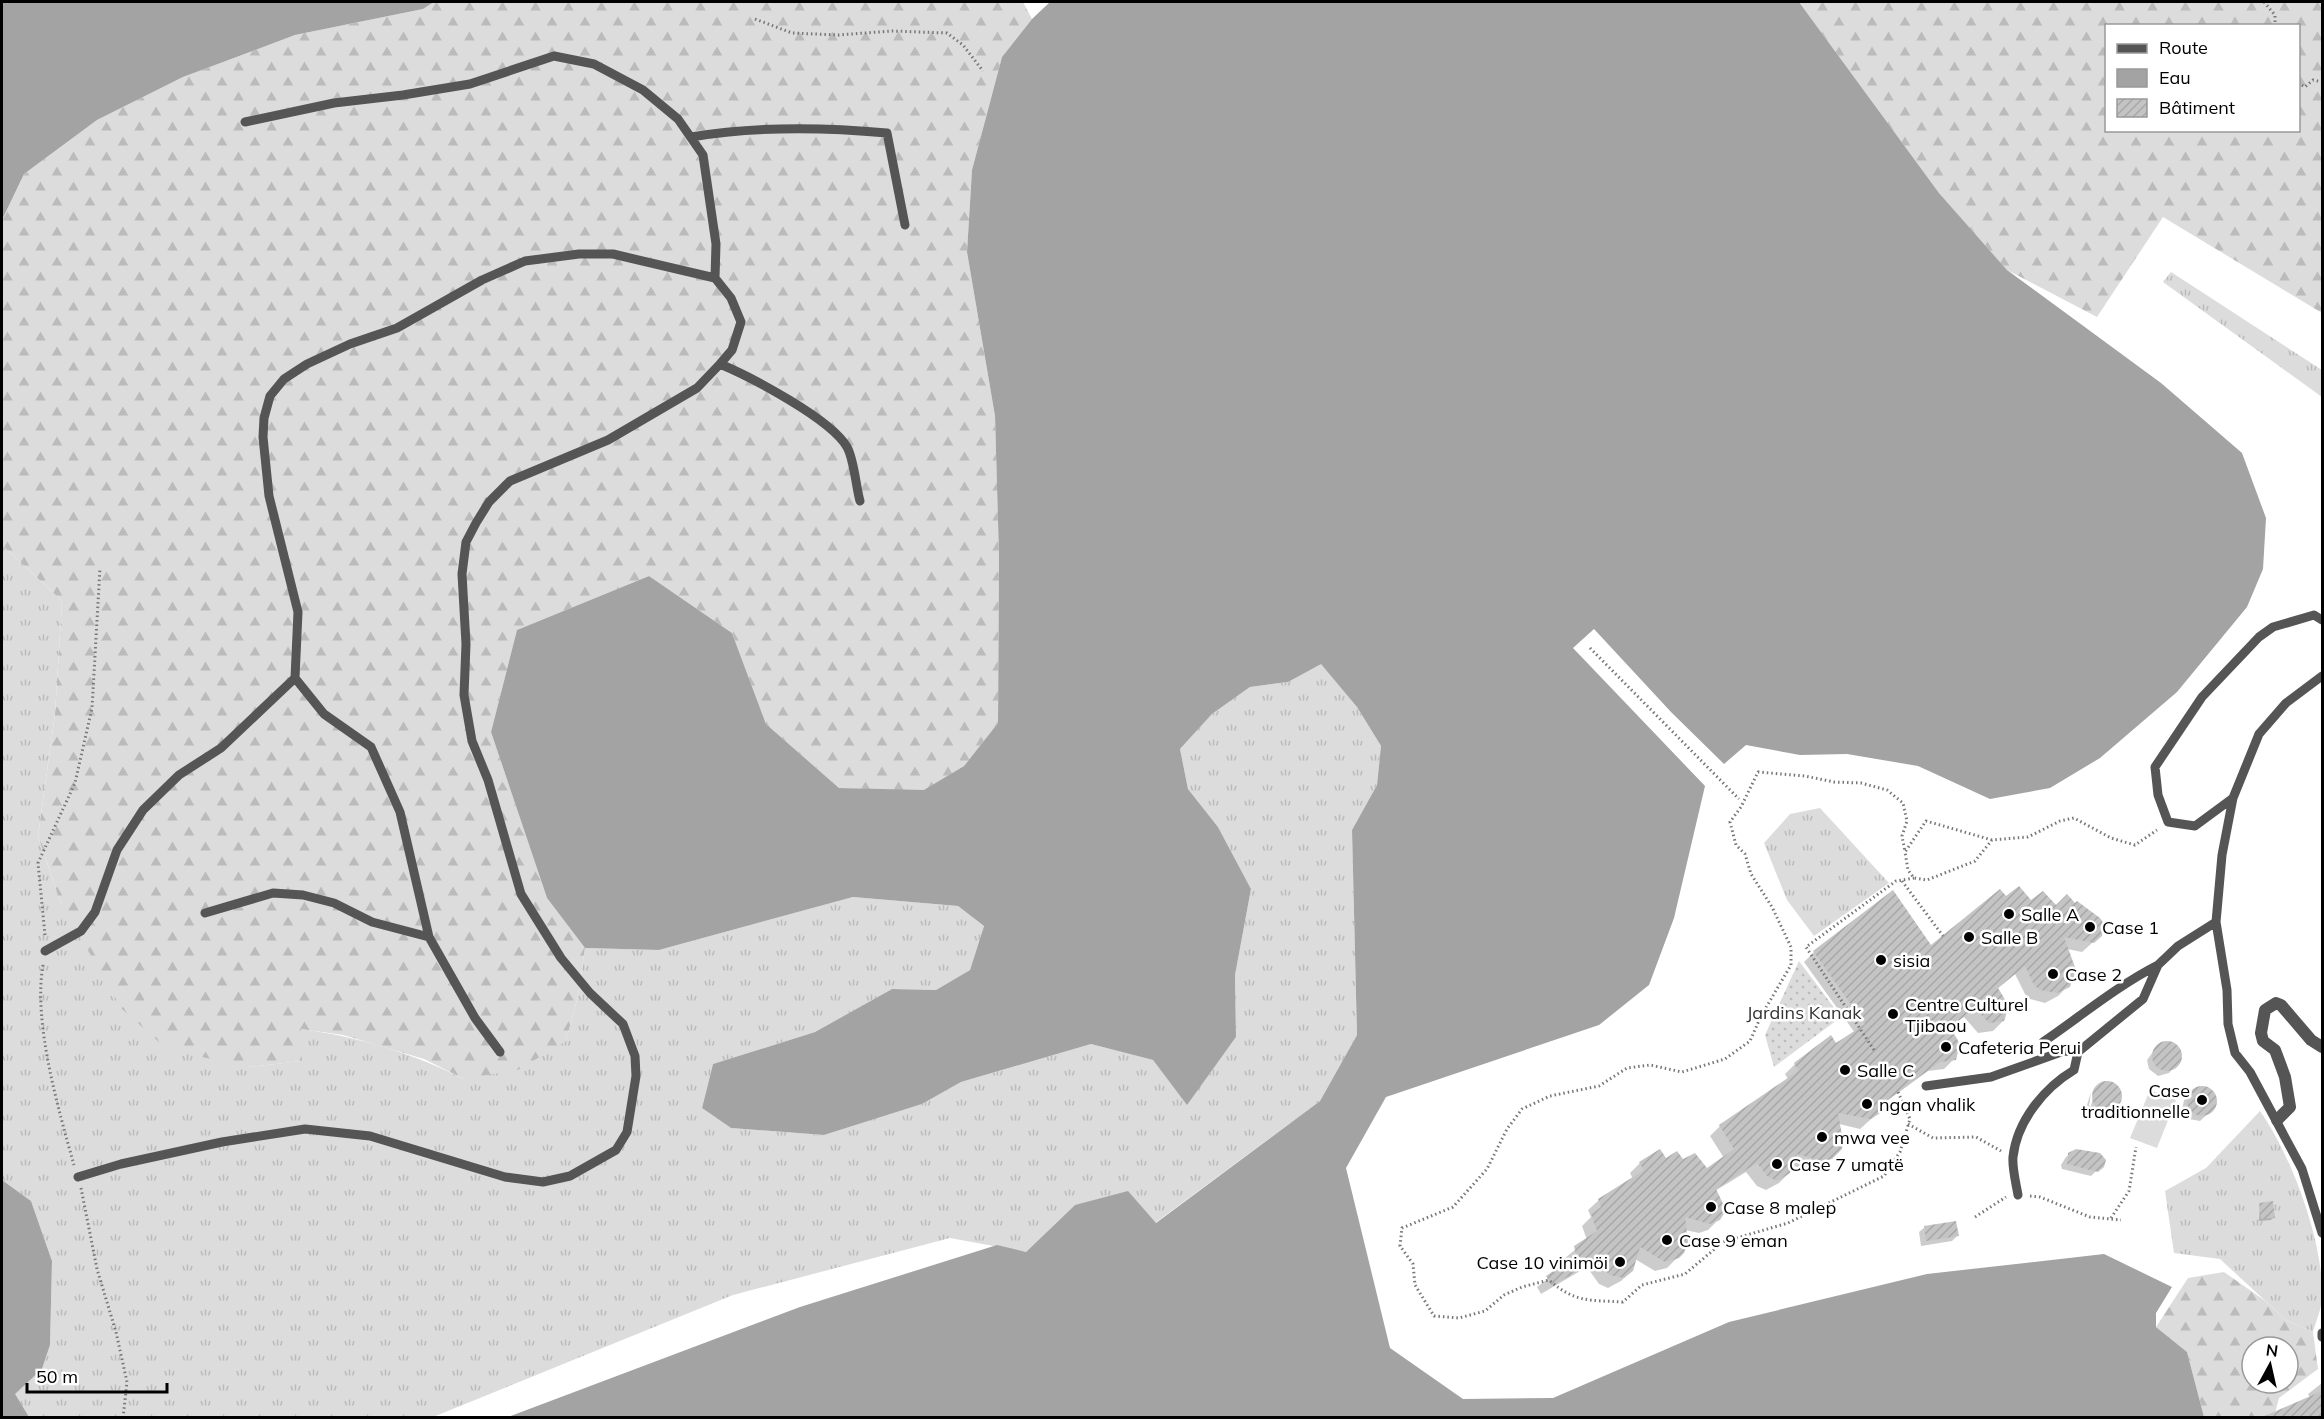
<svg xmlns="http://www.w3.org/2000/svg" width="2324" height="1419" viewBox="0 0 2324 1419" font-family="Mulish,sans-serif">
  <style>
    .grass { fill: url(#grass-tufts) }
    .forest { fill: url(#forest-firs); fill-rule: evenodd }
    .park { fill: url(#park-dots) }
    .pitch { fill: #dcdcdc }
    .water { fill: #a3a3a3 }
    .shadow { fill: #0003 }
    .building { fill: url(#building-hatch) }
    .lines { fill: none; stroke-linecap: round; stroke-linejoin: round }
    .path { stroke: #777; stroke-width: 3; stroke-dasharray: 1.5 3; stroke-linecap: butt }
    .lane { stroke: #555; stroke-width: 9 }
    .street { stroke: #555; stroke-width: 12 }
    .poi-dot { fill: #000; stroke: #fff; stroke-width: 2 }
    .labels { text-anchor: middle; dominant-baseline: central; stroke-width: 5; stroke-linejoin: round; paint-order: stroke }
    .poi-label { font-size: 18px; fill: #000; stroke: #fff; text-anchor: start }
    .park-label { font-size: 18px; fill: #333; stroke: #fff }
  </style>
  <defs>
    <pattern id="grass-tufts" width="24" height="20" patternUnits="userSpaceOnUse" patternTransform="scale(1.5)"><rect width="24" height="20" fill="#dcdcdc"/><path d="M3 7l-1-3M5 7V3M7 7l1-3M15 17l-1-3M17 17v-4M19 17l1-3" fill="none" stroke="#bbb"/></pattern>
    <pattern id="forest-firs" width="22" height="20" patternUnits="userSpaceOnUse" patternTransform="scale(1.5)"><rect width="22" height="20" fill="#dcdcdc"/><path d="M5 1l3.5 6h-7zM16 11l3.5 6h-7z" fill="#bbb"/></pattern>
    <pattern id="park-dots" width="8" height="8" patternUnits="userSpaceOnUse" patternTransform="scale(1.5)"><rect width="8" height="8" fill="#dcdcdc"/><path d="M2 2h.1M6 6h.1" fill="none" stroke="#bbb" stroke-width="1.8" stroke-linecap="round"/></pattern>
    <pattern id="building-hatch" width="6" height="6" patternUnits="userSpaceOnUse" patternTransform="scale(1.5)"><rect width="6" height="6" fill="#c4c4c4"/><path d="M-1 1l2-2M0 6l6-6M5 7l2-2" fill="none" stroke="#a7a7a7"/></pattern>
  </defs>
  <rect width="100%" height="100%" fill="#fff"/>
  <path class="grass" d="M2171 272 2322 370V397L2163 282Z
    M2 545 62 601 55 714 38 836 61 904 249 1067 301 1061V1029C359 1037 412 1053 464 1079L566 1041 578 996 585 948 659 950 853 897 958 906 984 926 970 970 936 990 892 989 815 1032 713 1064 702 1108 731 1128 824 1135 922 1104 961 1082 1091 1044 1153 1060 1187 1104 1236 1037 1235 975 1251 889 1218 827 1188 789 1180 749 1212 714 1250 687 1288 682 1321 663 1357 707 1381 746 1377 785 1352 830 1357 1035 1320 1101 1155 1223 1075 1205 1026 1252 950 1238 733 1295 433 1417H29L14 1394 42 1369 50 1345 52 1261 31 1201 2 1180Z
    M1820 808 1889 883 1814 936 1787 900 1764 843 1790 814Z
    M2260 1111C2291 1155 2324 1242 2322 1297 2322 1308 2316 1321 2313 1332L2286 1320 2220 1259 2174 1253 2165 1191 2206 1168Z"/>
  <path class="forest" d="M434 2H1023L1032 19 1002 57 972 170 967 252 995 416 999 557 998 723 964 766 924 791 839 788 766 724 732 633 649 576 517 630 491 732 547 898 585 948 578 996 566 1041 518 1070 464 1079 424 1059 343 1035 301 1029 302 1061 250 1067 168 1050 122 1009 61 904 38 836 55 714 62 601 2 545V220L24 174 97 120 183 77 295 35 423 9Z
    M1799 2H2322V313L2163 217 2097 317 2007 270 1939 193ZM2106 26H2298V130H2106Z
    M2224 1272 2264 1300 2286 1320 2313 1332 2318 1369 2279 1398 2274 1417H2204L2187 1352 2156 1327 2188 1278ZM2252 1347H2288V1383H2252Z"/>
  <path class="park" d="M1799 961 1841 1017 1774 1067 1765 1035Z"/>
  <path class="pitch" d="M2150 1090 2176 1100 2157 1148 2130 1138Z"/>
  <path class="water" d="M2 2H434L423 9 295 35 183 77 97 120 24 174 2 220Z
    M1050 2H1799L1939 193 2007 270 2161 383 2242 453 2266 518 2263 569 2247 607 2177 692 2100 758 2050 788 1990 799 1918 766 1847 754 1800 755 1746 745 1724 764 1671 712 1594 629 1573 648 1705 786 1674 918 1649 985 1599 1025 1386 1097 1346 1168 1390 1348 1463 1399 1553 1398 1729 1322 1927 1274 2104 1254 2172 1287 2156 1313V1327L2187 1352 2204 1417H508L800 1307 997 1245 1026 1252 1075 1205 1128 1191 1156 1223 1320 1101 1357 1035 1352 830 1377 785 1381 746 1357 707 1321 664 1288 682 1250 687 1212 714 1180 749 1188 789 1218 827 1251 889 1235 975 1236 1037 1187 1105 1153 1060 1091 1044 961 1082 922 1104 824 1135 731 1128 702 1108 713 1064 815 1032 892 989 936 990 970 970 984 926 958 906 853 897 659 950 585 948 547 898 491 732 517 630 649 576 732 633 766 724 839 788 924 790 964 766 998 723 999 557 995 416 967 252 972 170 1002 57 1032 19Z
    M2 1180 31 1201 52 1261 50 1345 42 1369 15 1394 29 1417H2Z"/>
  <path class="shadow" d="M2006 898 2056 907 2101 935 2082 952 2067 949 2068 986 2058 996 2045 1003 2030 999 2025 994 2015 974 1997 989 2003 1021 1993 1031 1978 1033 1964 1017 1949 1028 1954 1059 1944 1069 1928 1071 1880 1106 1879 1112 1860 1129 1839 1124 1831 1158 1820 1168 1810 1171 1791 1165 1789 1173 1779 1183 1766 1190 1757 1186 1746 1172 1715 1191 1719 1219 1708 1230 1699 1233 1685 1230 1683 1252 1667 1268 1655 1271 1635 1259 1631 1271 1621 1281 1608 1288 1599 1284 1587 1267 1541 1294 1537 1287 1567 1264 1565 1258 1587 1240 1582 1226 1591 1217 1588 1210 1599 1200 1633 1179 1630 1173 1640 1163 1660 1151 1665 1160 1683 1161 1707 1170 1724 1158 1710 1136 1720 1126 1788 1079 1785 1074 1795 1064 1855 1033 1804 962 1814 952 1931 947Z
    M2172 1043 2179 1050V1062L2169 1073 2158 1076 2149 1069 2147 1060 2158 1045Z
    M2102 1083H2112L2120 1091V1101L2105 1115 2093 1114 2087 1105 2091 1092 2089 1106H2091L2095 1089Z
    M2198 1088 2208 1089 2215 1096V1107L2200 1121 2189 1119 2182 1110 2184 1100Z
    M2076 1150 2104 1163 2091 1176 2062 1169 2061 1165 2066 1157Z
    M2260 1204 2273 1218 2271 1220 2259 1221Z
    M1925 1227 1957 1236 1952 1241 1921 1246 1919 1232Z
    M2322 1383V1418H2277L2310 1398 2308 1394Z"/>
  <path class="building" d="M2019 886 2031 900 2043 891 2056 905 2067 894 2075 903 2077 901 2100 918 2104 924 2102 936 2094 943 2064 937 2076 970 2070 987 2057 993 2040 990 2034 985 2025 966 1998 988 2009 1006 2004 1021 1989 1023 1975 1008 1950 1027 1960 1044 1956 1060 1940 1062 1883 1103 1880 1113 1871 1119 1838 1113 1843 1141 1842 1149 1832 1159 1821 1161 1797 1154 1790 1173 1777 1181 1767 1176 1757 1163 1716 1189 1726 1210 1720 1220 1710 1224 1685 1217 1688 1242 1684 1253 1679 1258 1665 1262 1640 1247 1633 1271 1624 1278 1609 1275 1598 1259 1552 1286 1546 1276 1576 1255 1574 1246 1597 1231 1591 1214 1601 1207 1598 1199 1644 1170 1639 1162 1660 1149 1666 1158 1677 1151 1683 1159 1695 1153 1707 1168 1734 1149 1719 1125 1798 1071 1794 1063 1831 1035 1836 1043 1865 1024 1813 951 1893 890 1931 945 2000 889 2006 896Z
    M2152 1056a15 15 0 1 1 30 0a15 15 0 1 1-30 0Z
    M2092 1096a15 15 0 1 1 30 0a15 15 0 1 1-30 0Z
    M2187 1101a15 15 0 1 1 30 0a15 15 0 1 1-30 0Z
    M2076 1149 2100 1153 2106 1160 2104 1167 2098 1172 2067 1164 2068 1153Z
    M2273 1201 2275 1218 2261 1219 2259 1203Z
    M1956 1221 1959 1236 1926 1241 1924 1226Z
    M2322 1391V1418H2260Z"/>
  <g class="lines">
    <path class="path" d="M2264 2 2275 15V26
      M755 19 792 33 838 35 892 31 947 33 963 45 983 71
      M2298 83 2305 87 2313 80 2322 82
      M1590 648 1739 799
      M1992 840 1926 821 1905 852 1908 870 1914 878 1927 880 1975 861 1992 840 2028 837 2060 821 2074 818 2111 838 2135 845 2157 830
      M1902 881 1943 936
      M45 935 38 863 75 783 92 708 100 568
      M43 965C33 1022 58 1108 74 1165
      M1874 1050 1806 947 1896 881 1914 878
      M1898 1092 1910 1119 1900 1152 1884 1176 1788 1223 1723 1242 1685 1274 1642 1285 1623 1302C1590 1300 1575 1303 1549 1280L1522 1287 1504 1295 1485 1311 1459 1318 1434 1316 1415 1285 1413 1264 1400 1246 1402 1228 1453 1207 1487 1169 1507 1129 1522 1109 1550 1096 1599 1086 1627 1068 1650 1065 1682 1072 1725 1059 1750 1041 1761 1016 1791 965V947L1772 907 1751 874 1745 854 1736 845 1730 822 1741 807 1758 772 1805 776 1834 782 1861 783 1887 790 1903 803 1907 821 1902 836 1905 852
      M1908 1124 1933 1138 1976 1137 2001 1151
      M81 1188 97 1269 116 1332 127 1382 123 1418
      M2030 1196 2040 1197 2090 1217 2121 1220
      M1975 1217 2006 1197
      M2111 1218 2129 1191 2136 1147"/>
    <path class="lane" d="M245 122 334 103 403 95 470 84 554 56 594 64 643 90 678 119 703 155 716 244 715 278
      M691 137C756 126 822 127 887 133L905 225
      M720 364C751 377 831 419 847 447 854 459 856 487 860 501
      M2322 676 2286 703 2259 734 2233 798 2222 855 2216 922 2227 990 2228 1024 2235 1053 2250 1072 2302 1169 2322 1233
      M295 678 324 714 371 747 400 812 429 937 475 1018 500 1052
      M2233 798 2195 826 2168 822 2158 795 2155 767 2202 697 2259 637 2273 627 2314 615 2322 620
      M205 913 273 893 303 895 334 903 372 922 429 937
      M45 951 81 931 95 912 117 850 143 810 179 775 221 748 295 678 298 612 269 496 263 437 264 418 270 396 284 379 307 364 350 344 397 328 482 280 525 261 579 254H613L715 278 731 298 741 322 732 350 720 364 697 388 608 440 510 481 489 502 476 523 466 542 462 574 466 644 464 695 472 741 488 780 521 894 561 958 590 993 623 1024 635 1056 636 1076 627 1132 616 1150 570 1176 543 1182 505 1177 370 1136 305 1129 222 1142 121 1164 78 1177
      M2043 1042C2081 1016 2117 986 2158 965
      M1926 1086 1991 1077 2064 1051 2078 1052 2143 999 2158 965 2178 946 2216 922
      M2018 1195C2016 1183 2012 1168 2013 1157 2017 1121 2044 1088 2074 1070L2078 1052
      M2322 1333V1337"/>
    <path class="street" d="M2277 1120 2290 1107 2285 1077 2275 1050 2263 1041 2261 1033 2265 1010 2276 1003 2281 1005 2311 1040 2322 1047"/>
  </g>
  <g class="poi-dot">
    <circle cx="2009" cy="914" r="6"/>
    <circle cx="2090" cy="927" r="6"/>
    <circle cx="1969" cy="937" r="6"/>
    <circle cx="1881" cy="960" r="6"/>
    <circle cx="2053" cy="974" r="6"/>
    <circle cx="1893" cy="1014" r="6"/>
    <circle cx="1946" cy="1047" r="6"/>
    <circle cx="1845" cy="1070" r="6"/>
    <circle cx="2202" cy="1100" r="6"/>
    <circle cx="1867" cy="1104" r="6"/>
    <circle cx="1822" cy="1137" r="6"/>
    <circle cx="1777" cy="1164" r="6"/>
    <circle cx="1711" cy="1207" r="6"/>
    <circle cx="1667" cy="1240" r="6"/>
    <circle cx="1620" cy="1262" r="6"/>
  </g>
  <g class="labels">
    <g class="poi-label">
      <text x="2021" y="914">Salle A</text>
      <text x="2102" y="927">Case 1</text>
      <text x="1981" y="937">Salle B</text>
      <text x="1893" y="960">sisia</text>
      <text x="2065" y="974">Case 2</text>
      <text x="1905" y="1004">Centre Culturel<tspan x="1905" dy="21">Tjibaou</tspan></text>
      <text x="1958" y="1047">Cafeteria Perui</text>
      <text x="1857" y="1070">Salle C</text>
      <text x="2190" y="1090" text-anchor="end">Case<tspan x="2190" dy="21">traditionnelle</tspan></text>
      <text x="1879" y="1104">ngan vhalik</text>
      <text x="1834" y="1137">mwa vee</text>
      <text x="1789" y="1164">Case 7 umatë</text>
      <text x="1723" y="1207">Case 8 malep</text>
      <text x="1679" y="1240">Case 9 eman</text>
      <text x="1608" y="1262" text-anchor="end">Case 10 vinimöi</text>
    </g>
    <g class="park-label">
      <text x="1804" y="1012">Jardins Kanak</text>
    </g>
  </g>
  <rect width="2324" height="1419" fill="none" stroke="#000000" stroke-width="6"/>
  <rect x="2105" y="24" width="195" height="108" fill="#ffffff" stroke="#999999" stroke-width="1.5"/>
  <rect x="2117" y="44" width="30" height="9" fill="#555555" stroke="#999999" stroke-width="1.5"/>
  <text x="2159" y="54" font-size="18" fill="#000000">Route</text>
  <rect x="2117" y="69" width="30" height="18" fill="#a3a3a3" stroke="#999999" stroke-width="1.5"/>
  <text x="2159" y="84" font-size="18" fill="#000000">Eau</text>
  <rect x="2117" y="99" width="30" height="18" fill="url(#building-hatch)" stroke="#999999" stroke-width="1.5"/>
  <text x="2159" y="114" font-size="18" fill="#000000">Bâtiment</text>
  <g transform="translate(2270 1365) rotate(8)"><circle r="28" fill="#ffffff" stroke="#999999" stroke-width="1.5"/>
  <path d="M0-4.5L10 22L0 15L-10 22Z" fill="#000000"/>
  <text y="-9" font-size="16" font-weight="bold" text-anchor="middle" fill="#000000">N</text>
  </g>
  <path d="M27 1383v9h140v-9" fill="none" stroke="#000000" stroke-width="3"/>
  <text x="36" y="1383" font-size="18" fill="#000000" stroke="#ffffff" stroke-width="4.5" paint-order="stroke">50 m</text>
</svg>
